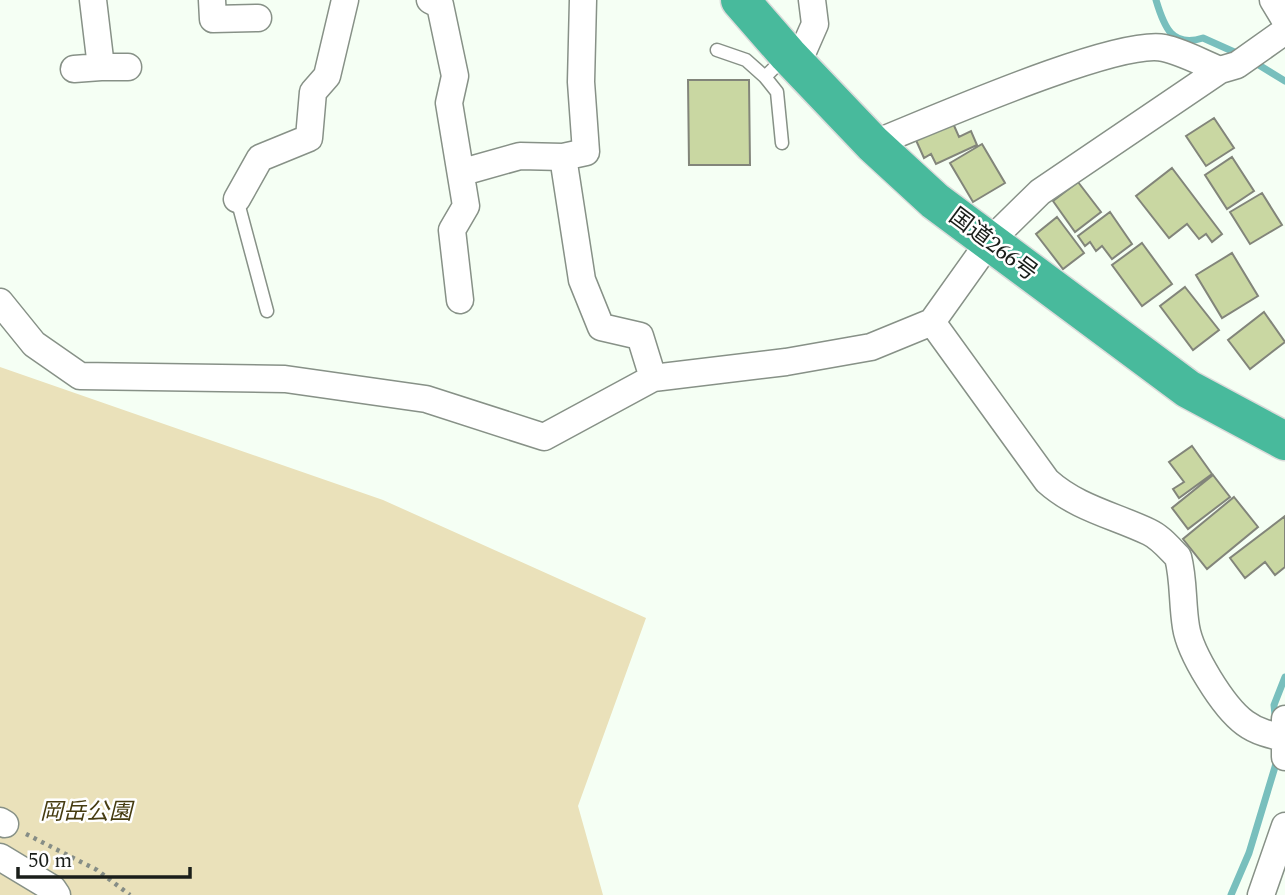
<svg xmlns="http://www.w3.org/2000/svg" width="1285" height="895" viewBox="0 0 1285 895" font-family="Spectral,'Noto Sans JP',serif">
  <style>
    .green { fill: #eae1ba }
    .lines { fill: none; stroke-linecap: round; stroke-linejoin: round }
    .stream { stroke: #78bfbd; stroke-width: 7 }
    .building { fill: #c9d7a2; stroke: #82857a; stroke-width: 2 }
    .service-casing { stroke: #879187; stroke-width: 15 }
    .minor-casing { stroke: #879187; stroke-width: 29 }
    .trunk-casing { stroke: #dadbda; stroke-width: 41 }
    .path { stroke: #868d86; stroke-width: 4.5; stroke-dasharray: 3.5 5; stroke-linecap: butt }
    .service { stroke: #fff; stroke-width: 12 }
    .minor { stroke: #fff; stroke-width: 26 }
    .trunk { stroke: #48ba9c; stroke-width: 38 }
    .labels { text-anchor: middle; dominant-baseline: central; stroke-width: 5; stroke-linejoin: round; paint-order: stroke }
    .street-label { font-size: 23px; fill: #1a1e1a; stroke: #fff }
    .park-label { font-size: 23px; font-style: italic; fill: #463c11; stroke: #fff }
  </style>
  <rect width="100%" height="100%" fill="#f5fff4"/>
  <path class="green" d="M0 367 383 500 646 618 578 806 603 895H0Z"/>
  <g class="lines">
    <path class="stream" d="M1156 0C1164 27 1172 48 1203 38L1241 55
      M1254 62 1285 81
      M1275 715 1274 705 1285 677
      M1231 895 1249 853 1278 757"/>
  </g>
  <path class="building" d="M688 80H749L750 165H689Z
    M1214 118 1234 148 1206 166 1186 136Z
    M952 121 959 137 971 131 977 145 936 164 931 154 924 158 915 138Z
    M982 144 1005 183 973 202 950 163Z
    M1232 157 1254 191 1227 209 1205 175Z
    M1172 168 1222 234 1212 242 1206 234 1199 239 1187 224 1169 238 1136 196Z
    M1078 182 1101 212 1075 232 1053 201Z
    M1262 193 1282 225 1250 244 1230 212Z
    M1110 212 1132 244 1112 259 1102 246 1096 251 1090 242 1085 246 1078 236Z
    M1057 217 1084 253 1063 269 1036 234Z
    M1142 243 1172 284 1142 306 1112 265Z
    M1232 253 1258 296 1222 318 1196 275Z
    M1185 287 1219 330 1193 350 1160 306Z
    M1264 312 1285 342 1250 369 1228 340Z
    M1192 446 1212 474 1179 498 1173 489 1184 482 1169 462Z
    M1213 475 1230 497 1188 529 1172 508Z
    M1234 497 1258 527 1207 569 1183 539Z
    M1285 516V567L1275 575 1265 562 1245 578 1230 558Z"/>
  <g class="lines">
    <g class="service-casing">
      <path id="service" d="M717 50 746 60 765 77
        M782 143 777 92 765 77 785 57
        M237 199 267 311"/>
    </g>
    <g class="minor-casing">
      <path id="minor" d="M212 0 213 19 258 18
        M430 0 440 5 455 76 449 103 466 206 452 230 460 300
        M1273 0 1285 20
        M797 65 815 24 812 0
        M101 67H128
        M74 69 101 67 93 0
        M873 144C926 123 1117 38 1164 48 1183 52 1202 63 1220 70
        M563 157 582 280 601 327 640 336 653 378
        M463 172 520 156 563 157 586 152 581 82 583 0
        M237 199 260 158 309 138 313 92 327 76 345 0
        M0 302 34 344 80 376 285 379 426 399 544 437 653 378 786 362 871 347 932 322 989 242 1040 192 1220 70 1237 65 1285 31
        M932 322 1047 481C1077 508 1113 515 1149 532 1160 537 1169 548 1178 557 1184 580 1182 603 1186 627 1190 653 1223 707 1245 723 1257 732 1271 735 1285 738
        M1285 719V757
        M0 821 5 824
        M0 857 53 889 57 895
        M1261 895 1285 826"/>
    </g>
    <g class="trunk-casing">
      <path id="trunk" d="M740 0 788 55 873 144 935 201 1188 389 1285 441"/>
    </g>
    <path class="path" d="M26 834 97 870 130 895"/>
    <use href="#service" class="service"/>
    <use href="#minor" class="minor"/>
    <use href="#trunk" class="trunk"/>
  </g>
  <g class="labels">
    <g class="street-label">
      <text transform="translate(993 245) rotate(37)">国道266号</text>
    </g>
    <g class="park-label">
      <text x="86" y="812">岡岳公園</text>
    </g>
  </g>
  <path d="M18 867v10h172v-10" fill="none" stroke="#1a1e1a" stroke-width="3.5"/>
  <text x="28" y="867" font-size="21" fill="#1a1e1a" stroke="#ffffff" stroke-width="5" paint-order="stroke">50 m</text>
</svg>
